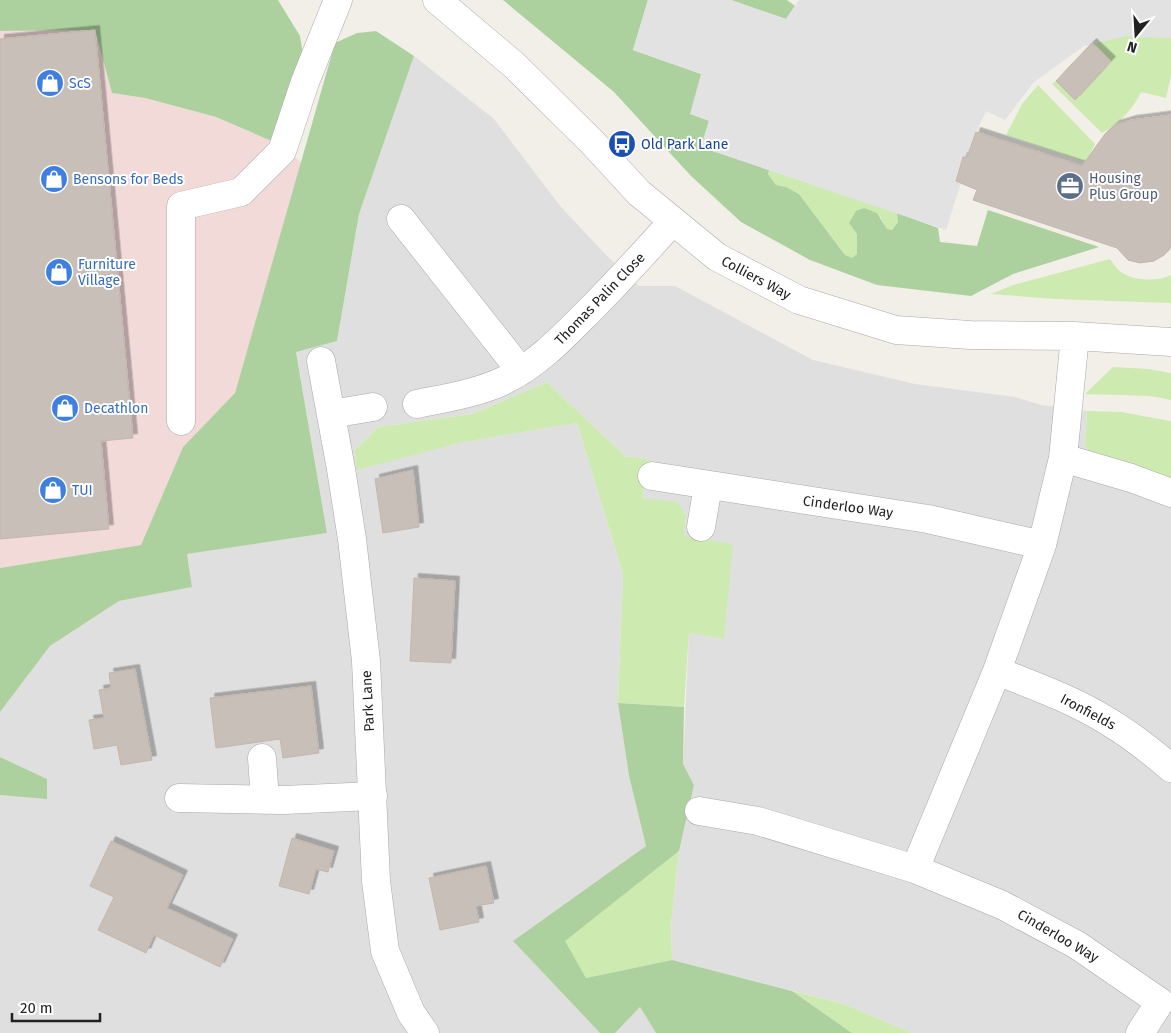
<svg xmlns="http://www.w3.org/2000/svg" width="1171" height="1033" viewBox="0 0 1171 1033" font-family="'Fira Sans',sans-serif">
  <style>
    .residential { fill: #e0dfdf }
    .commercial { fill: #f2dad9 }
    .grass { fill: #cdebb0 }
    .forest { fill: #add19e }
    .parking { fill: #e2e2e2 }
    .building { fill: #c7bfb8; stroke: #c4b6ab; filter: url(#shadow) }
    .lines { fill: none; stroke-linecap: round; stroke-linejoin: round }
    .minor-casing { stroke: #a9a9a9; stroke-width: 29 }
    .minor { stroke: #fff; stroke-width: 28 }
    .labels { text-anchor: middle; dominant-baseline: central; stroke-width: 4; stroke-linejoin: round; paint-order: stroke }
    .shop-label { font-size: 14px; fill: #366cbe; stroke: #fff; text-anchor: start }
    .transit-label { font-size: 14px; fill: #164399; stroke: #fff; text-anchor: start }
    .service-label { font-size: 14px; fill: #4e5e75; stroke: #fff; text-anchor: start }
    .street-label { font-size: 14px; fill: #222; stroke: #fff }
  </style>
  <defs>
    <filter id="shadow"><feDropShadow dx="4.5" dy="-4.5" stdDeviation="0" flood-color="#0004"/></filter>
  </defs>
  <rect width="100%" height="100%" fill="#f2efe9"/>
  <path class="residential" d="M414 56 494 119 561 207 606 255 639 286H675L813 360 915 384 1015 397 1041 405 1087 411 1085 444 1171 479V1033H912L844 1004 672 960 671 924 679 851 694 785 683 764 689 633 724 639 684 536 686 516 642 498 651 460 625 456 547 382 472 414 378 427 355 450 356 469 464 442 577 423 623 574 618 703 629 776 646 846 513 941 600 1033H0V795L47 798V779L0 757V712L50 646 119 601 192 587 187 554 327 533 296 351 337 341 359 214Z
    M640 1007 656 1033H615Z"/>
  <path class="commercial" d="M95 30 112 93 145 98 216 117 276 143 302 163 235 393 183 447 141 545 0 568V31Z"/>
  <path class="grass" d="M1126 36 1171 38V75L1166 98 1141 92C1133 110 1119 123 1102 133L1052 84 1056 81 1075 99 1111 62 1092 43Z
    M1038 85 1095 144 1086 162 1006 135 1022 104Z
    M769 170 897 213 898 222 892 230 887 229 880 216 857 234V254L852 259 845 255 799 194 786 187 776 185 768 174Z
    M1110 259C1113 263 1117 269 1121 272 1134 281 1157 282 1171 275V303L1055 299 991 294 1013 285Z
    M1113 367 1149 369 1171 373V400L1150 396 1085 394Z
    M547 382 625 456 651 460 642 498 678 502 686 516 684 536 733 544 724 639 689 633 684 707 618 703 623 574 577 423 464 442 356 470 355 450 378 427 472 414Z
    M1087 411 1121 412 1171 421V479L1094 458 1085 445Z
    M679 851 671 924 672 960 586 978 564 941Z
    M792 991 844 1004 912 1033H852Z"/>
  <path class="forest" d="M0 0H278L300 36 303 55 276 143 216 117 145 98 112 93 95 30 0 31Z
    M503 0H648L633 50 701 74 709 121 701 147 769 170 768 174 776 185 786 187 799 194 845 255 852 258 857 254V234L849 223 856 211 864 208 877 213 887 229 892 230 898 222 897 213 938 228 940 242 977 246 988 210 1099 247 1013 274 971 296 877 285 810 260 741 222 691 176 614 92Z
    M731 0H787L795 6 786 19Z
    M376 31 414 56 359 214 337 341 296 352 327 533 187 554 192 587 119 601 50 646 0 712V568L141 545 183 447 235 393 335 43 357 33Z
    M618 703 684 707 683 764 694 785 679 851 565 941 586 978 672 960 792 991 852 1033H656L640 1007 615 1033H600L513 941 646 846 629 776Z
    M0 757 47 779V799L0 795Z"/>
  <path class="parking" d="M648 0H731L786 19 799 0H1171V38L1126 36 1084 46 1034 82 1005 120 986 111 976 132 967 157H963L956 181 961 183 946 230 701 147 709 121 690 114 701 74 633 50Z"/>
  <path class="building" d="M95 30 133 438 101 441 109 529 0 539V39Z
    M1092 43 1111 61 1075 100 1056 81Z
    M1171 115V247L1164 255 1154 261 1140 263 1128 260 1117 248 973 200 977 190 956 181 963 157H967L976 132 1082 166 1105 134 1115 125 1132 120Z
    M413 470 419 527 383 533 375 479Z
    M414 578 455 581 451 663 410 661Z
    M135 669 152 760 121 765 117 745 94 749 89 720 104 718 99 690 111 688 109 673Z
    M311 686 319 753 283 758 280 739 216 748 210 698Z
    M292 838 334 851 328 872 316 869 309 894 279 886Z
    M111 841 183 875 167 908 233 939 220 967 154 935 146 953 98 930 114 897 90 886Z
    M486 866 494 903 476 906 479 922 440 930 429 878Z"/>
  <g class="lines">
    <g class="minor-casing">
      <path id="minor" d="M437 0 514 65 592 142 639 193 717 257 799 300 896 330 970 335 1075 336 1171 342
        M401 219 521 371
        M321 361 341 469 352 539 366 661 376 881 385 951 411 1013 425 1033
        M417 404C446 398 478 393 505 380 539 363 564 336 590 310 619 281 646 251 673 221
        M331 414 373 407
        M181 421V206L241 192 282 151 305 82 338 0
        M1063 458 1131 478 1171 493
        M652 476 928 519 1042 545
        M701 527 708 486
        M997 671C1035 686 1074 700 1109 722 1131 735 1151 751 1171 768
        M262 758 265 800
        M179 798 284 800 373 796
        M699 811 758 821 915 869 1002 905 1077 945 1160 1002 1140 1033
        M915 869 997 671 1042 545 1063 458 1075 336"/>
    </g>
    <use href="#minor" class="minor"/>
  </g>
  <defs>
    <g id="shop-disc" transform="scale(1.4375)"><circle r="9.5" fill="#3f7fe0" stroke="#fff"/><path d="M-5-2.5h2.3a2.7 3.5 0 0 1 5.4 0H5L5.5 6h-11ZM-1.5-2.5h3a1.5 2.3 0 0 0-3 0Z" fill="#fff"/></g>
    <g id="bus-disc" transform="scale(1.4375)"><circle r="9.5" fill="#1a4fb4" stroke="#fff"/><path d="M-5-6H5V4H4V6H2V4H-2V6H-4V4H-5ZM-3.5-4V0h7V-4ZM-3.5 1.2v1.5H-2V1.2ZM2 1.2v1.5H3.5V1.2Z" fill="#fff"/></g>
    <g id="office-disc" transform="scale(1.4375)"><circle r="9.5" fill="#5c6f8a" stroke="#fff"/><path d="M-6-3h4V-5.5h4V-3h4V5H-6ZM-1-4.5V-3h2v-1.5ZM-6 0V1H6V0Z" fill="#fff"/></g>
  </defs>
  <g fill-rule="evenodd">
    <use href="#shop-disc" x="50" y="83"/>
    <use href="#bus-disc" x="622" y="144"/>
    <use href="#shop-disc" x="54" y="179"/>
    <use href="#office-disc" x="1070" y="186"/>
    <use href="#shop-disc" x="59" y="272"/>
    <use href="#shop-disc" x="65" y="408"/>
    <use href="#shop-disc" x="53" y="490"/>
  </g>
  <g class="labels">
    <g class="shop-label">
      <text x="69" y="83">ScS</text>
      <text x="73" y="179">Bensons for Beds</text>
      <text x="78" y="264">Furniture<tspan x="78" dy="16">Village</tspan></text>
      <text x="84" y="408">Decathlon</text>
      <text x="72" y="490">TUI</text>
    </g>
    <g class="transit-label">
      <text x="641" y="144">Old Park Lane</text>
    </g>
    <g class="service-label">
      <text x="1089" y="178">Housing<tspan x="1089" dy="16">Plus Group</tspan></text>
    </g>
    <g class="street-label">
      <text transform="translate(756 278) rotate(28)">Colliers Way</text>
      <text transform="translate(600 299) rotate(-46)">Thomas Palin Close</text>
      <text transform="translate(848 507) rotate(8)">Cinderloo Way</text>
      <text transform="translate(368 701) rotate(-93)">Park Lane</text>
      <text transform="translate(1088 712) rotate(28)">Ironfields</text>
      <text transform="translate(1058 936) rotate(30)">Cinderloo Way</text>
    </g>
  </g>
  <g transform="translate(1136 35) rotate(198)" stroke="#ffffff" stroke-width="4" paint-order="stroke">
  <path d="M0-4L9 19L0 12L-9 19Z" fill="#222222"/>
  <text y="-8" font-size="14" font-weight="bold" text-anchor="middle" fill="#222222">N</text>
  </g>
  <path d="M12 1013v8h88v-8" fill="none" stroke="#222222" stroke-width="2.5"/>
  <text x="20" y="1013" font-size="15" fill="#222222" stroke="#ffffff" stroke-width="4" paint-order="stroke">20 m</text>
</svg>
